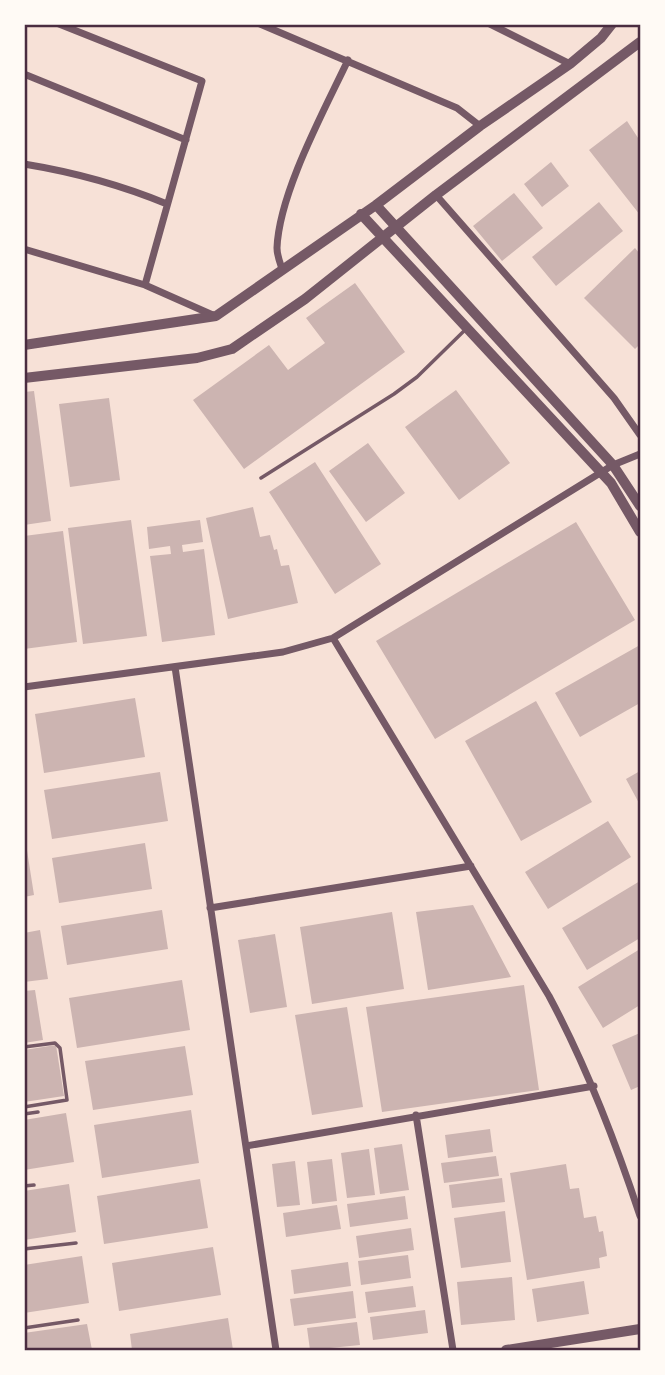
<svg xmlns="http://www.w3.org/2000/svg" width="665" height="1375" viewBox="0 0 665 1375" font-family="Mulish,sans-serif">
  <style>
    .building { fill: #ccb4b1 }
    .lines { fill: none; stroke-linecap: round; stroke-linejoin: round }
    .service { stroke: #755966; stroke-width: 3.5 }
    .minor { stroke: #755966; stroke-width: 7 }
    .tertiary { stroke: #755966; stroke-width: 10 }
    .neatline { fill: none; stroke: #4a2c40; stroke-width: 2.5 }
  </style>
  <rect width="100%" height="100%" fill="#f7e1d7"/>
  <path class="building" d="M627 121 640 141V215L589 150Z
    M551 162 569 186 542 207 524 184Z
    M514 193 543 228 502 261 473 226Z
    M599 202 623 231 556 286 532 257Z
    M635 248 640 254V344L635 349 584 298Z
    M355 283 405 352 244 469 193 400 269 345 288 370 325 343 306 318Z
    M456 390 510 463 459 500 405 427Z
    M34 391 51 521 24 525V392Z
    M109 398 120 480 70 487 59 404Z
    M368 443 405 493 366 522 329 471Z
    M315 462 381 564 335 594 269 492Z
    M253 507 260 537 270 535 274 550 277 549 281 566 289 565 298 603 228 619 206 518Z
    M131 520 147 636 83 644 68 528Z
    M200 520 203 542 182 545 183 552 204 549 215 635 162 642 150 556 171 554 170 546 149 549 147 527Z
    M576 522 635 620 435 739 376 641Z
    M63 531 77 642 24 649V536Z
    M640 645V703L580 737 555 693Z
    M135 698 145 757 44 773 35 714Z
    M536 701 592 802 521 841 465 741Z
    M640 771V805L626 779Z
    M160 772 168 821 52 839 44 790Z
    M608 821 631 857 548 909 525 872Z
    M145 843 152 889 59 903 52 858Z
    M26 844 34 895 24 897V845Z
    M640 881V938L587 970 562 928Z
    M473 905 511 977 428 990 416 912Z
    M162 910 168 949 67 965 61 926Z
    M392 912 404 989 312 1004 300 927Z
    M40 930 48 979 24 982V933Z
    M275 934 287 1007 250 1013 238 940Z
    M640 949V1005L603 1028 578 987Z
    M182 980 190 1030 77 1048 69 998Z
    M524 985 539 1090 382 1112 366 1007Z
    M35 990 43 1040 24 1043V991Z
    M347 1007 363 1107 312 1115 295 1015Z
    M640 1033V1086L631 1090 612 1045Z
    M56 1045 64 1096 24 1102V1050Z
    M185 1046 193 1095 93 1110 85 1061Z
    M191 1110 199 1163 102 1178 94 1125Z
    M66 1113 74 1162 24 1170V1120Z
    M490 1129 493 1152 448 1158 445 1135Z
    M402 1144 409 1190 380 1194 374 1148Z
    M369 1149 375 1195 347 1198 341 1153Z
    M496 1156 499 1176 444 1183 441 1163Z
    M332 1159 337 1201 312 1204 307 1162Z
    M295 1161 300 1205 277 1207 272 1164Z
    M566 1164 570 1189 579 1188 584 1218 596 1216 599 1232 603 1231 607 1256 599 1258 600 1268 527 1280 510 1173Z
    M502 1178 505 1202 452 1208 449 1185Z
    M200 1179 208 1228 104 1244 97 1196Z
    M69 1184 76 1232 24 1240V1191Z
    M405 1196 408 1219 350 1227 347 1204Z
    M337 1205 341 1229 286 1237 283 1213Z
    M505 1211 511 1262 461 1268 454 1218Z
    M411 1228 414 1250 359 1258 356 1236Z
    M213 1247 221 1295 119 1311 112 1263Z
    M408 1255 411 1278 361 1285 358 1261Z
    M82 1256 89 1303 24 1313V1265Z
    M348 1262 351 1286 294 1294 291 1270Z
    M512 1277 515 1320 461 1325 457 1282Z
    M584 1281 589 1314 537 1322 532 1289Z
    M413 1286 416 1307 368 1313 365 1292Z
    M353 1291 356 1318 294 1326 290 1299Z
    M425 1310 428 1333 373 1340 370 1317Z
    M228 1318 233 1350H132L130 1334Z
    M357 1322 360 1345 310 1350 307 1328Z
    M87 1324 92 1350H24V1333Z"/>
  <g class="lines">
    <path class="service" d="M261 478 394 394 417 377 466 329
      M24 1047 55 1043 60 1048 67 1100 24 1107
      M24 1114 38 1112
      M24 1186 34 1185
      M24 1249 76 1243
      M24 1328 78 1320"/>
    <path class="minor" d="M59 24 202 81 145 285
      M260 24 457 108 480 126
      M490 24 570 64
      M24 74 186 140
      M24 164C73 172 121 185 167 204
      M436 195 614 398 640 435
      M24 249 145 285 215 316
      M282 269C280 263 277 255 277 248 279 193 324 111 348 60
      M333 638 549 996C587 1067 615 1140 640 1216
      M175 667 276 1350
      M24 687 283 652 333 638 613 465 640 454
      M210 908 471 866
      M416 1115 453 1350
      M246 1146 594 1086"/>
    <path class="tertiary" d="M376 205 613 465 640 506
      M361 214 611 483 640 532
      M24 345 216 316 376 205 480 126 570 64 601 38 612 24
      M24 378 197 358 232 349 305 299 436 195 640 42
      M506 1350 640 1329"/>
  </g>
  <rect width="665" height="1375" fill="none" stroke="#fffaf5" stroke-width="52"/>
  <rect x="26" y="26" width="613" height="1323" class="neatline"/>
</svg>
